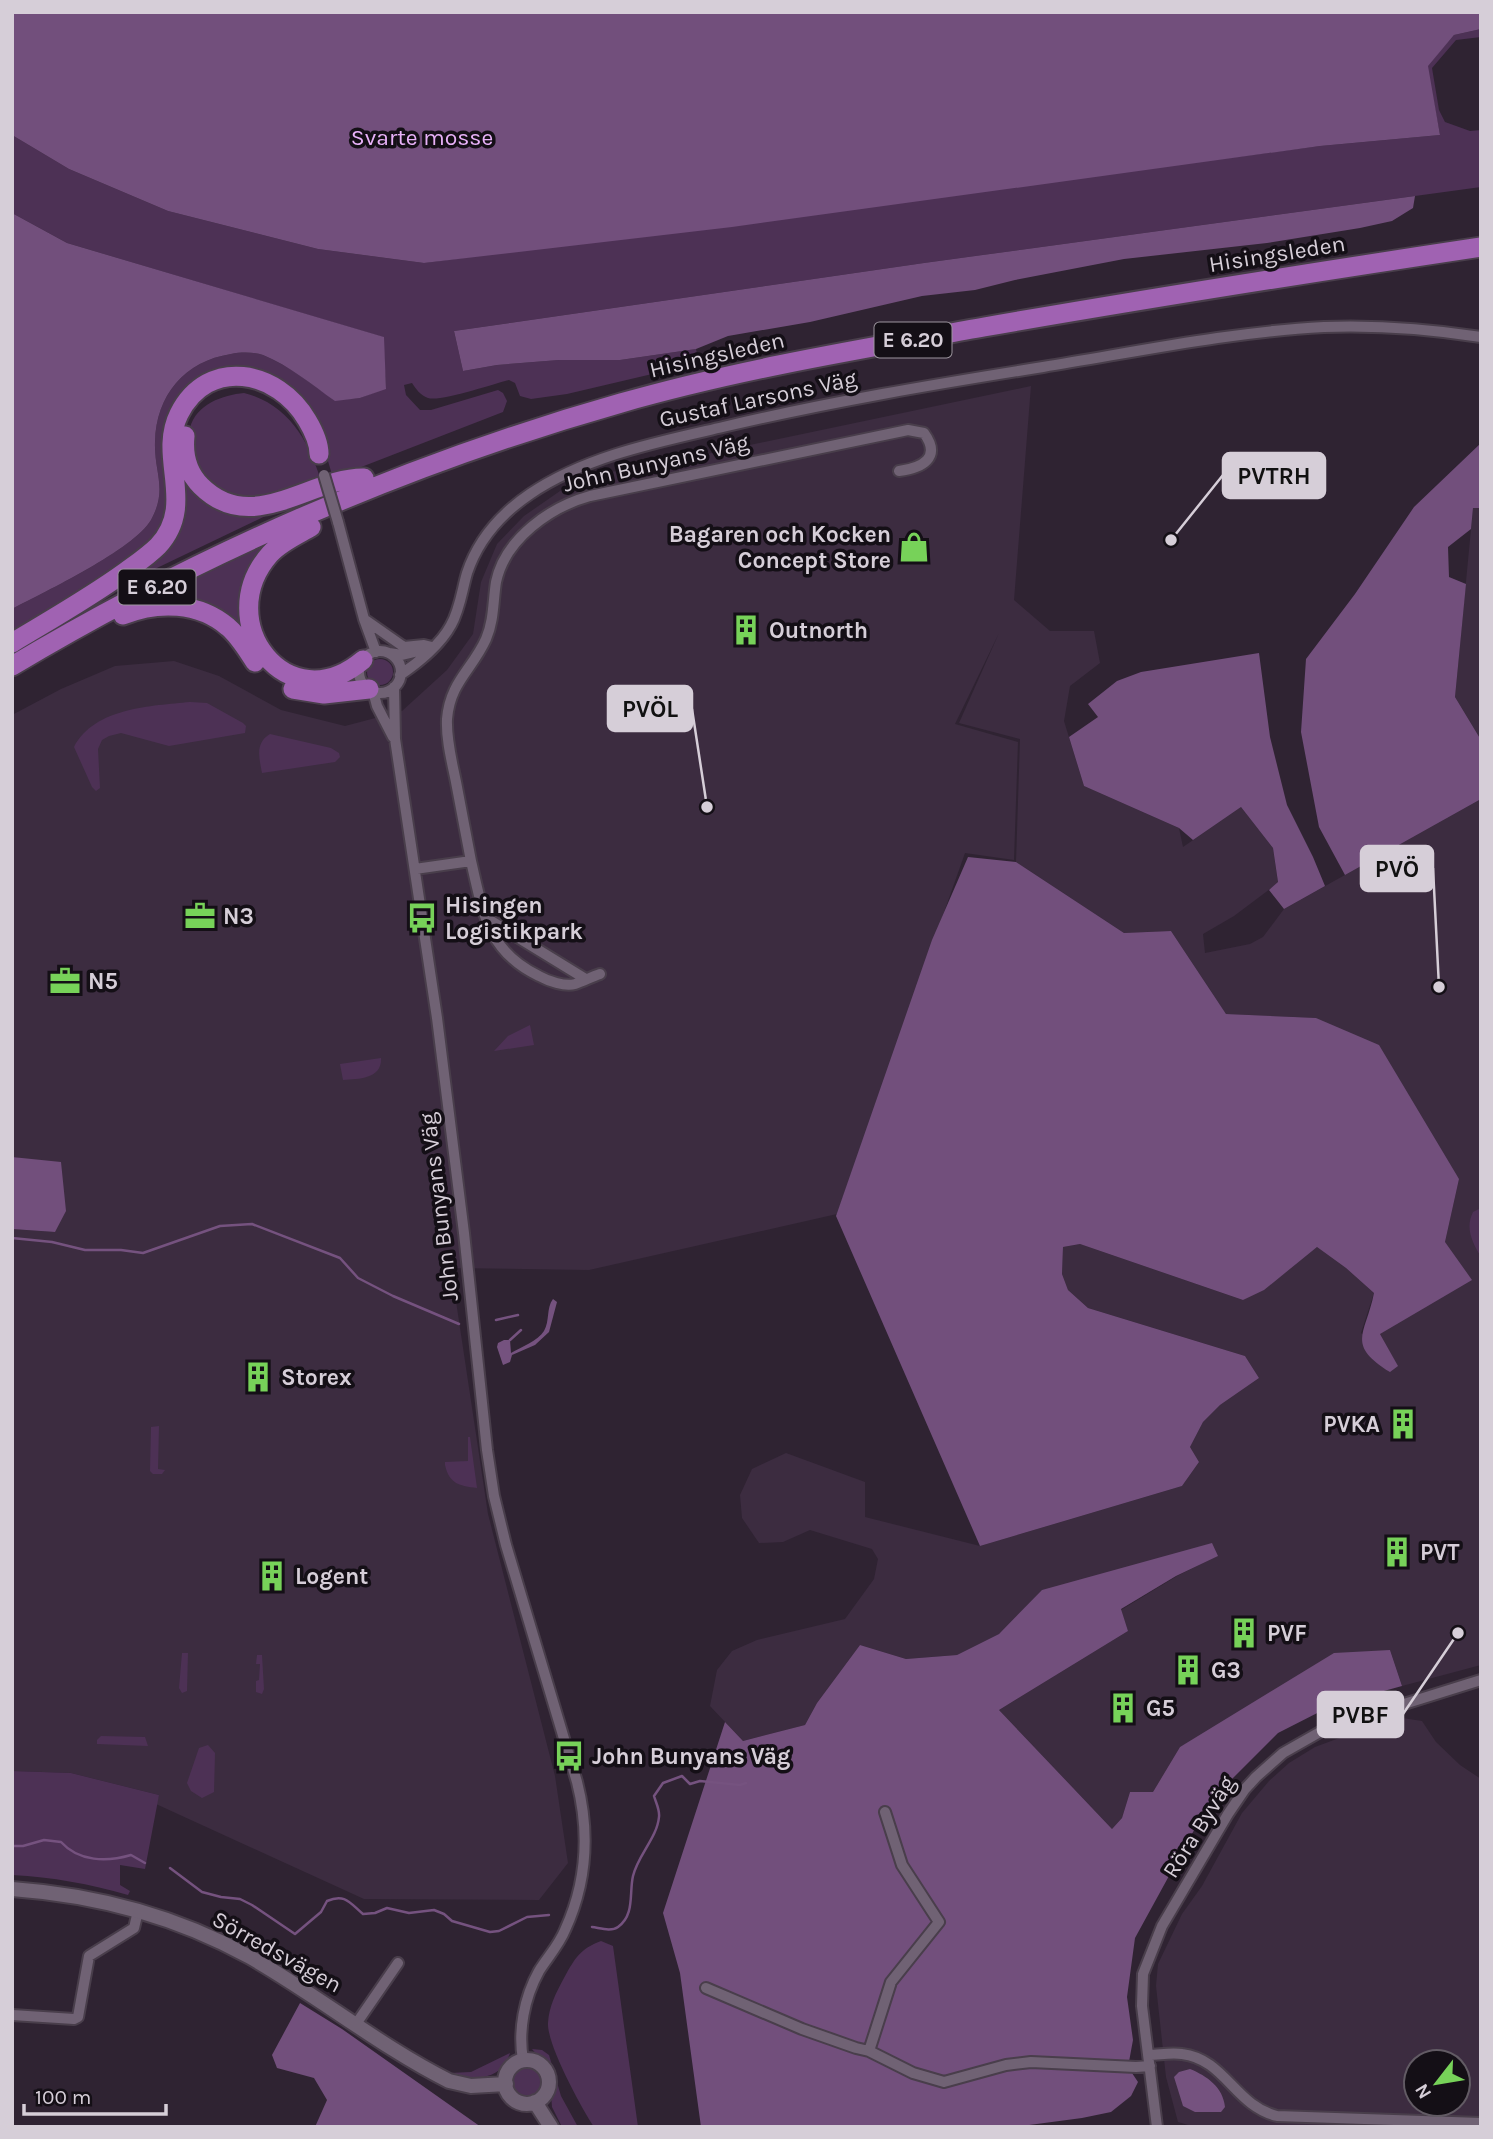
<svg xmlns="http://www.w3.org/2000/svg" width="1493" height="2139" viewBox="0 0 1493 2139" font-family="Karla,sans-serif">
  <style>
    .built { fill: #3c2c40; fill-rule: evenodd }
    .green { fill: #4d3155 }
    .forest { fill: #724f7c }
    .water { fill: #75527f }
    .lines { fill: none; stroke-linecap: round; stroke-linejoin: round }
    .stream { stroke: #75527f; stroke-width: 2.5 }
    .minor-casing { stroke: #493e4b; stroke-width: 14 }
    .tertiary-casing { stroke: #493e4b; stroke-width: 18 }
    .trunk-casing { stroke: #493e4b; stroke-width: 23 }
    .minor { stroke: #706274; stroke-width: 10 }
    .tertiary { stroke: #706274; stroke-width: 14 }
    .trunk { stroke: #a062b2; stroke-width: 19 }
    .minor-bridge-casing { stroke: #493e4b; stroke-width: 14; stroke-linecap: butt }
    .minor-bridge { stroke: #706274; stroke-width: 10 }
    .labels { text-anchor: middle; dominant-baseline: central; stroke-width: 7; stroke-linejoin: round; paint-order: stroke }
    .shield { fill: #140f16; stroke: #9c959e; stroke-width: 2 }
    .shield-label { font-size: 21px; font-weight: bold; fill: #d6ced8 }
    .park-label { font-size: 23px; fill: #e8b1f8; stroke: #140f16 }
    .street-label { font-size: 23px; fill: #d6ced8; stroke: #140f16 }
    .poi-label { font-size: 23px; font-weight: bold; fill: #d6ced8; stroke: #140f16; text-anchor: start }
    .leader { fill: none; stroke: #d6ced8; stroke-width: 2.5 }
    .callout-dot { fill: #d6ced8; stroke: #140f16; stroke-width: 2.5 }
    .callout { fill: #d6ced8; stroke: #d6ced8; stroke-width: 2.5 }
    .callout-label { font-size: 24px; text-anchor: middle; font-weight: bold; fill: #111 }
  </style>
  <rect width="100%" height="100%" fill="#2f2332"/>
  <path class="built" d="M1031 386 1014 600 1050 631H1094L1100 663 1070 686 1064 721 1084 786 1179 828 1183 847 1241 807 1273 848 1278 883 1234 916 1203 934 1205 953 1250 944 1263 937 1284 909 1481 799V1665L1402 1686 1390 1650 1180 1747 1153 1792H1130L1122 1818 1112 1829 999 1710 1128 1631 1121 1610 1177 1576 1217 1556 1018 1617 999 1634 957 1655 906 1659 860 1645 817 1703 805 1725 743 1741 710 1706 717 1670 732 1651 757 1640 845 1619 874 1579 878 1559 872 1549 810 1530 783 1542 759 1543 742 1518 740 1495 752 1469 786 1453 865 1482V1517L980 1546 1182 1486 1199 1462 1190 1447 1203 1422 1220 1405 1259 1378 1245 1356 1088 1308 1068 1290 1062 1274 1063 1247 1080 1244 1243 1300 1317 1247 1346 1268 1374 1293 1361 1333 1397 1365 1380 1334 1445 1242 1459 1179 1316 1018 1226 1014 1171 931 1124 933 1016 862 1020 739 959 723 999 633 955 724 1018 742 1014 860 965 853 837 1214 589 1270 451 1268 488 1514 555 1776 568 1863 539 1900 364 1899 156 1804 159 1795 71 1773 12 1771V1229L55 1232 19 1158 12 1157V715L61 689 115 666 174 661 219 676 281 710 345 726 402 711 447 670 473 634 481 582 497 544 524 516 560 491 599 474 664 463Z
    M1473 508H1481V740L1455 697Z
    M1396 1717 1422 1721 1436 1742 1460 1765 1481 1779V2127H1195L1178 2122 1166 2077 1156 1986 1158 1964 1182 1914 1202 1886 1242 1813 1269 1781 1289 1763 1315 1747ZM1416 2062H1458V2104H1416Z"/>
  <path class="green" d="M1481 29V37L1456 40 1432 68 1439 110 1445 122 1470 131 1481 130V187L924 263 454 331 463 371 497 365 559 360H620L696 349 699 363 567 394 531 399 520 396 515 383 509 380C493 384 440 402 428 398 420 395 416 389 412 383L404 385 406 395 420 410H431L498 390 503 393 507 401 503 412 333 478 320 434 264 374 188 392 172 499 155 543 12 638V609C46 591 133 550 151 520 168 489 154 473 155 442 156 395 185 361 231 354 241 352 254 352 263 355 290 366 312 385 335 400L360 398 386 388 383 337 67 243 12 213V135L69 169 168 211 318 249 424 263 1320 146 1440 135 1427 66 1454 35Z
    M244 393C289 404 311 444 322 485L279 497H223L193 468C192 456 188 440 190 428 196 404 223 395 244 393Z
    M176 454 196 487 280 509 111 590 166 543Z
    M288 531 275 544 244 629C238 625 234 618 228 614 201 594 169 599 137 601Z
    M367 672a13 13 0 1 1 26 0a13 13 0 1 1-26 0Z
    M190 702 207 703 243 723 246 726 245 733 169 746 121 733 109 736 102 740 98 749 100 788 96 791 92 787 74 747C95 707 152 706 190 702Z
    M270 734 331 748 339 753 340 757 335 762 262 773C259 757 255 743 270 734Z
    M530 1025 534 1045 494 1051 508 1036Z
    M381 1058C382 1079 359 1079 343 1080L340 1064Z
    M1481 1208V1257C1472 1242 1465 1228 1473 1212Z
    M159 1426 158 1469 165 1470 162 1474H153L150 1471 151 1427Z
    M468 1437H470L477 1488C460 1486 449 1484 445 1465V1462L468 1461Z
    M182 1653H188L187 1691 182 1693 179 1688Z
    M257 1655H262L264 1689 262 1694 256 1692V1681L259 1680 260 1664H256Z
    M101 1736 145 1737 148 1746 97 1744V1740Z
    M208 1745 215 1753 214 1792 202 1798 191 1791 187 1783 199 1748Z
    M12 1771 71 1773 159 1795 145 1869 120 1865V1885L130 1891 128 1895C89 1884 53 1877 12 1875Z
    M601 1941 613 1946 638 2127H594C581 2107 547 2045 548 2023 549 2006 556 1993 564 1978 575 1958 580 1949 601 1941Z
    M532 2049 542 2050 549 2055 561 2096 578 2127H562L552 2107 551 2095 554 2080 551 2071Z
    M510 2053C501 2081 474 2081 450 2073L471 2072Z
    M513 2082a14 14 0 1 1 28 0a14 14 0 1 1-28 0Z"/>
  <path class="forest" d="M12 12H1481V29L1454 35 1428 66 1440 135 1320 146 732 227 424 263 318 249 168 211 69 169 12 135Z
    M1415 196 1413 208 1392 221 1360 228 1267 243 1124 259 1015 280 975 290 922 296 810 322 728 336 696 349 620 360H559L497 365 463 371 454 331 924 263Z
    M12 213 67 243 384 337 386 389 360 398 335 401C312 385 290 366 263 355 254 352 241 352 231 354 185 361 156 395 155 442 154 473 168 489 151 520 133 550 46 591 12 609Z
    M1481 443V508H1473L1471 529 1448 547 1449 577 1466 584 1455 697 1481 740V799L1345 875 1319 827 1301 732 1306 659 1355 594 1414 507Z
    M1259 653 1270 737 1287 805 1313 857 1325 886 1284 909 1269 890 1278 882 1273 848 1241 807 1193 840 1179 828 1084 786 1069 737 1098 717 1088 704 1117 681 1141 672Z
    M968 857 1016 862 1124 933 1171 931 1226 1014 1316 1018 1379 1045 1459 1179 1445 1242 1472 1280 1380 1334 1398 1366 1390 1372C1345 1344 1366 1334 1374 1293L1346 1268 1317 1247 1264 1290 1243 1300 1080 1244 1063 1247 1062 1274 1068 1290 1088 1308 1245 1356 1259 1378 1220 1405 1203 1422 1190 1447 1199 1462 1182 1486 980 1546 836 1216 932 940Z
    M12 1157 61 1162 66 1211 55 1232 12 1229Z
    M1212 1543 1218 1556 1176 1576 1121 1609 1128 1631 999 1710 1112 1829 1122 1818 1130 1792H1153L1180 1747 1334 1653 1390 1650 1402 1686 1333 1705 1278 1733 1210 1801 1135 1938 1127 1997 1133 2040 1128 2067 1138 2082 1131 2096 1111 2112 1082 2118 1014 2127H701L680 1973 663 1913 725 1722 743 1741 805 1725 817 1703 860 1645 906 1659 957 1655 999 1634 1042 1590Z
    M300 2003 342 2029 481 2127H315L327 2100 314 2078 277 2068 272 2055Z"/>
  <path class="water" d="M553 1299 557 1302 549 1332 535 1345 512 1355 510 1362 503 1365 497 1347 498 1343 504 1340H510L511 1353C521 1347 538 1341 544 1331 550 1321 546 1308 553 1299Z
    M1190 2069C1207 2076 1223 2087 1225 2107L1221 2112H1195L1183 2106 1174 2077 1179 2072Z"/>
  <g class="lines">
    <path class="stream" d="M12 1238 52 1242 85 1250H121L143 1253 220 1226 252 1224 340 1258 358 1278 393 1296 459 1324
      M496 1320 518 1315
      M510 1340 521 1330
      M12 1846H23L44 1840 61 1842C79 1862 107 1862 131 1855L145 1863
      M170 1868 202 1892 221 1897 240 1899 252 1905 295 1934 321 1912 327 1901C345 1893 350 1903 363 1914L375 1913 387 1908 409 1913 434 1910 444 1914 452 1921 490 1932 499 1931 527 1917 549 1915
      M592 1927C600 1928 611 1932 618 1927 635 1915 629 1893 633 1876 638 1855 657 1838 659 1817 660 1810 656 1803 654 1796L663 1783 682 1776 690 1784 700 1781 740 1785 746 1783"/>
    <g class="minor-casing">
      <path id="minor" d="M338 522 364 619 376 652
        M364 619 404 647 424 645 432 647
        M359 672a21 21 0 1 1 42 0a21 21 0 1 1-42 0Z
        M389 653 402 655 423 650
        M400 675C418 663 441 644 451 625 460 609 462 590 467 573 478 540 502 513 530 494 586 456 658 442 723 427 829 402 936 384 1043 367 1136 352 1230 332 1324 327 1377 325 1429 329 1481 337
        M394 687 395 739 437 1018 464 1233 487 1450 494 1496 506 1545 577 1782C590 1833 587 1882 565 1930 559 1945 547 1958 539 1971 524 1998 518 2031 523 2060
        M373 691 377 706 393 737
        M471 861C466 835 461 809 456 782 452 762 446 740 447 719 450 682 472 670 486 639 494 621 493 601 496 582 505 539 550 507 590 496L908 430 924 433C942 458 922 468 899 471
        M415 869 471 861C483 912 487 951 539 976 548 981 565 987 575 984 584 981 591 977 600 974
        M488 919 584 978
        M885 1812 902 1865 939 1922 891 1982 869 2051 913 2073 944 2082 1006 2065 1031 2062 1136 2067 1150 2066
        M706 1988 802 2029 856 2048 869 2051
        M12 2015 74 2019 78 2017 89 1956 134 1928 138 1911
        M356 2024 398 1963
        M1149 2055C1159 2055 1171 2052 1182 2054 1225 2059 1235 2106 1277 2116L1481 2123
        M1157 2127 1142 2006 1143 1974 1162 1926 1228 1814 1245 1789 1256 1777 1283 1753 1327 1728 1481 1680"/>
    </g>
    <g class="tertiary-casing">
      <path id="tertiary" d="M12 1889C95 1895 178 1917 250 1957 317 1995 381 2047 449 2081L471 2086 506 2084
        M505 2082a22 22 0 1 1 44 0a22 22 0 1 1-44 0Z
        M535 2102 551 2127"/>
    </g>
    <g class="trunk-casing">
      <path id="trunk" d="M185 436C183 455 188 473 201 486 252 537 311 477 364 478
        M311 527C297 535 281 542 270 554 210 622 288 723 363 660
        M123 615C158 601 199 602 228 627 239 636 247 650 255 662
        M12 643C50 620 89 598 125 572 136 564 148 556 158 546 197 504 157 458 179 414 208 356 278 370 307 420 313 430 319 442 319 454
        M12 666C201 553 409 463 621 403 740 369 862 349 984 327 1150 298 1315 272 1481 247
        M293 689 324 694 369 689"/>
    </g>
    <use href="#minor" class="minor"/>
    <use href="#tertiary" class="tertiary"/>
    <use href="#trunk" class="trunk"/>
    <g class="minor-bridge-casing">
      <path id="minor-bridge" d="M324 475 338 522"/>
    </g>
    <use href="#minor-bridge" class="minor-bridge"/>
  </g>
  <defs>
    <g id="shop-bare" transform="scale(2.415)"><path d="M-5-2.5h2.3a2.7 3.5 0 0 1 5.4 0H5L5.5 6h-11ZM-1.5-2.5h3a1.5 2.3 0 0 0-3 0Z" fill="#77d259" stroke="#140f16" stroke-width="2.5" paint-order="stroke"/></g>
    <g id="building-bare" transform="scale(2.415)"><path d="M-4-6H4V6H1V3H-1V6H-4ZM-2.5-4.3h1.7v1.8h-1.7ZM.8-4.3h1.7v1.8H.8ZM-2.5-1h1.7V.8h-1.7ZM.8-1h1.7V.8H.8Z" fill="#77d259" stroke="#140f16" stroke-width="2.5" paint-order="stroke"/></g>
    <g id="office-bare" transform="scale(2.415)"><path d="M-6-3h4V-5.5h4V-3h4V5H-6ZM-1-4.5V-3h2v-1.5ZM-6 0V1H6V0Z" fill="#77d259" stroke="#140f16" stroke-width="2.5" paint-order="stroke"/></g>
    <g id="bus-bare" transform="scale(2.415)"><path d="M-5-6H5V4H4V6H2V4H-2V6H-4V4H-5ZM-3.5-4V0h7V-4ZM-3.5 1.2v1.5H-2V1.2ZM2 1.2v1.5H3.5V1.2Z" fill="#77d259" stroke="#140f16" stroke-width="2.5" paint-order="stroke"/></g>
  </defs>
  <g fill-rule="evenodd">
    <use href="#shop-bare" x="914" y="547"/>
    <use href="#building-bare" x="746" y="630"/>
    <use href="#office-bare" x="200" y="916"/>
    <use href="#bus-bare" x="422" y="918"/>
    <use href="#office-bare" x="65" y="981"/>
    <use href="#building-bare" x="258" y="1377"/>
    <use href="#building-bare" x="1403" y="1424"/>
    <use href="#building-bare" x="1397" y="1552"/>
    <use href="#building-bare" x="272" y="1576"/>
    <use href="#building-bare" x="1244" y="1633"/>
    <use href="#building-bare" x="1188" y="1670"/>
    <use href="#building-bare" x="1123" y="1708"/>
    <use href="#bus-bare" x="569" y="1756"/>
  </g>
  <g class="labels">
    <g class="shield">
      <rect x="874.5" y="322.5" width="77" height="35" rx="5"/>
      <rect x="118.5" y="569.5" width="77" height="35" rx="5"/>
    </g>
    <g class="shield-label">
      <text x="913" y="340">E 6.20</text>
      <text x="157" y="587">E 6.20</text>
    </g>
    <g class="park-label">
      <text x="422" y="137">Svarte mosse</text>
    </g>
    <g class="street-label">
      <text transform="translate(1277 254) rotate(-9)">Hisingsleden</text>
      <text transform="translate(717 355) rotate(-13)">Hisingsleden</text>
      <text transform="translate(758 399) rotate(-12)">Gustaf Larsons Väg</text>
      <text transform="translate(656 463) rotate(-13)">John Bunyans Väg</text>
      <text transform="translate(439 1207) rotate(-97)">John Bunyans Väg</text>
      <text transform="translate(1199 1827) rotate(-58)">Röra Byväg</text>
      <text transform="translate(277 1952) rotate(29)">Sörredsvägen</text>
    </g>
    <g class="poi-label">
      <text x="891" y="534" text-anchor="end">Bagaren och Kocken<tspan x="891" dy="26">Concept Store</tspan></text>
      <text x="769" y="630">Outnorth</text>
      <text x="445" y="905">Hisingen<tspan x="445" dy="26">Logistikpark</tspan></text>
      <text x="223" y="916">N3</text>
      <text x="88" y="981">N5</text>
      <text x="281" y="1377">Storex</text>
      <text x="1380" y="1424" text-anchor="end">PVKA</text>
      <text x="1420" y="1552">PVT</text>
      <text x="295" y="1576">Logent</text>
      <text x="1267" y="1633">PVF</text>
      <text x="1211" y="1670">G3</text>
      <text x="1146" y="1708">G5</text>
      <text x="592" y="1756">John Bunyans Väg</text>
    </g>
  </g>
  <path class="leader" d="M1171 540L1223 475M707 807L692 709M1439 987L1433 868M1458 1633L1403 1714"/>
  <g class="callout-dot">
    <circle cx="1171" cy="540" r="7"/>
    <circle cx="707" cy="807" r="7"/>
    <circle cx="1439" cy="987" r="7"/>
    <circle cx="1458" cy="1633" r="7"/>
  </g>
  <g class="callout">
    <rect x="1223" y="453" width="102" height="45" rx="7"/>
    <rect x="608" y="686" width="84" height="45" rx="7"/>
    <rect x="1361" y="846" width="72" height="45" rx="7"/>
    <rect x="1318" y="1692" width="85" height="45" rx="7"/>
  </g>
  <g class="callout-label">
    <text x="1274" y="484">PVTRH</text>
    <text x="650" y="717">PVÖL</text>
    <text x="1397" y="877">PVÖ</text>
    <text x="1360" y="1723">PVBF</text>
  </g>
  <rect width="1493" height="2139" fill="none" stroke="#d6ced8" stroke-width="28"/>
  <g transform="translate(1437 2083) rotate(239)"><circle r="33" fill="#140f16" stroke="#625b64" stroke-width="2"/>
  <path d="M0-5L12 26L0 18L-12 26Z" fill="#77d259"/>
  <text y="-10" font-size="19" font-weight="bold" text-anchor="middle" fill="#d6ced8">N</text>
  </g>
  <path d="M24 2104v10h142v-10" fill="none" stroke="#d6ced8" stroke-width="3.5"/>
  <text x="35" y="2104" font-size="21" fill="#d6ced8" stroke="#140f16" stroke-width="5" paint-order="stroke">100 m</text>
</svg>
